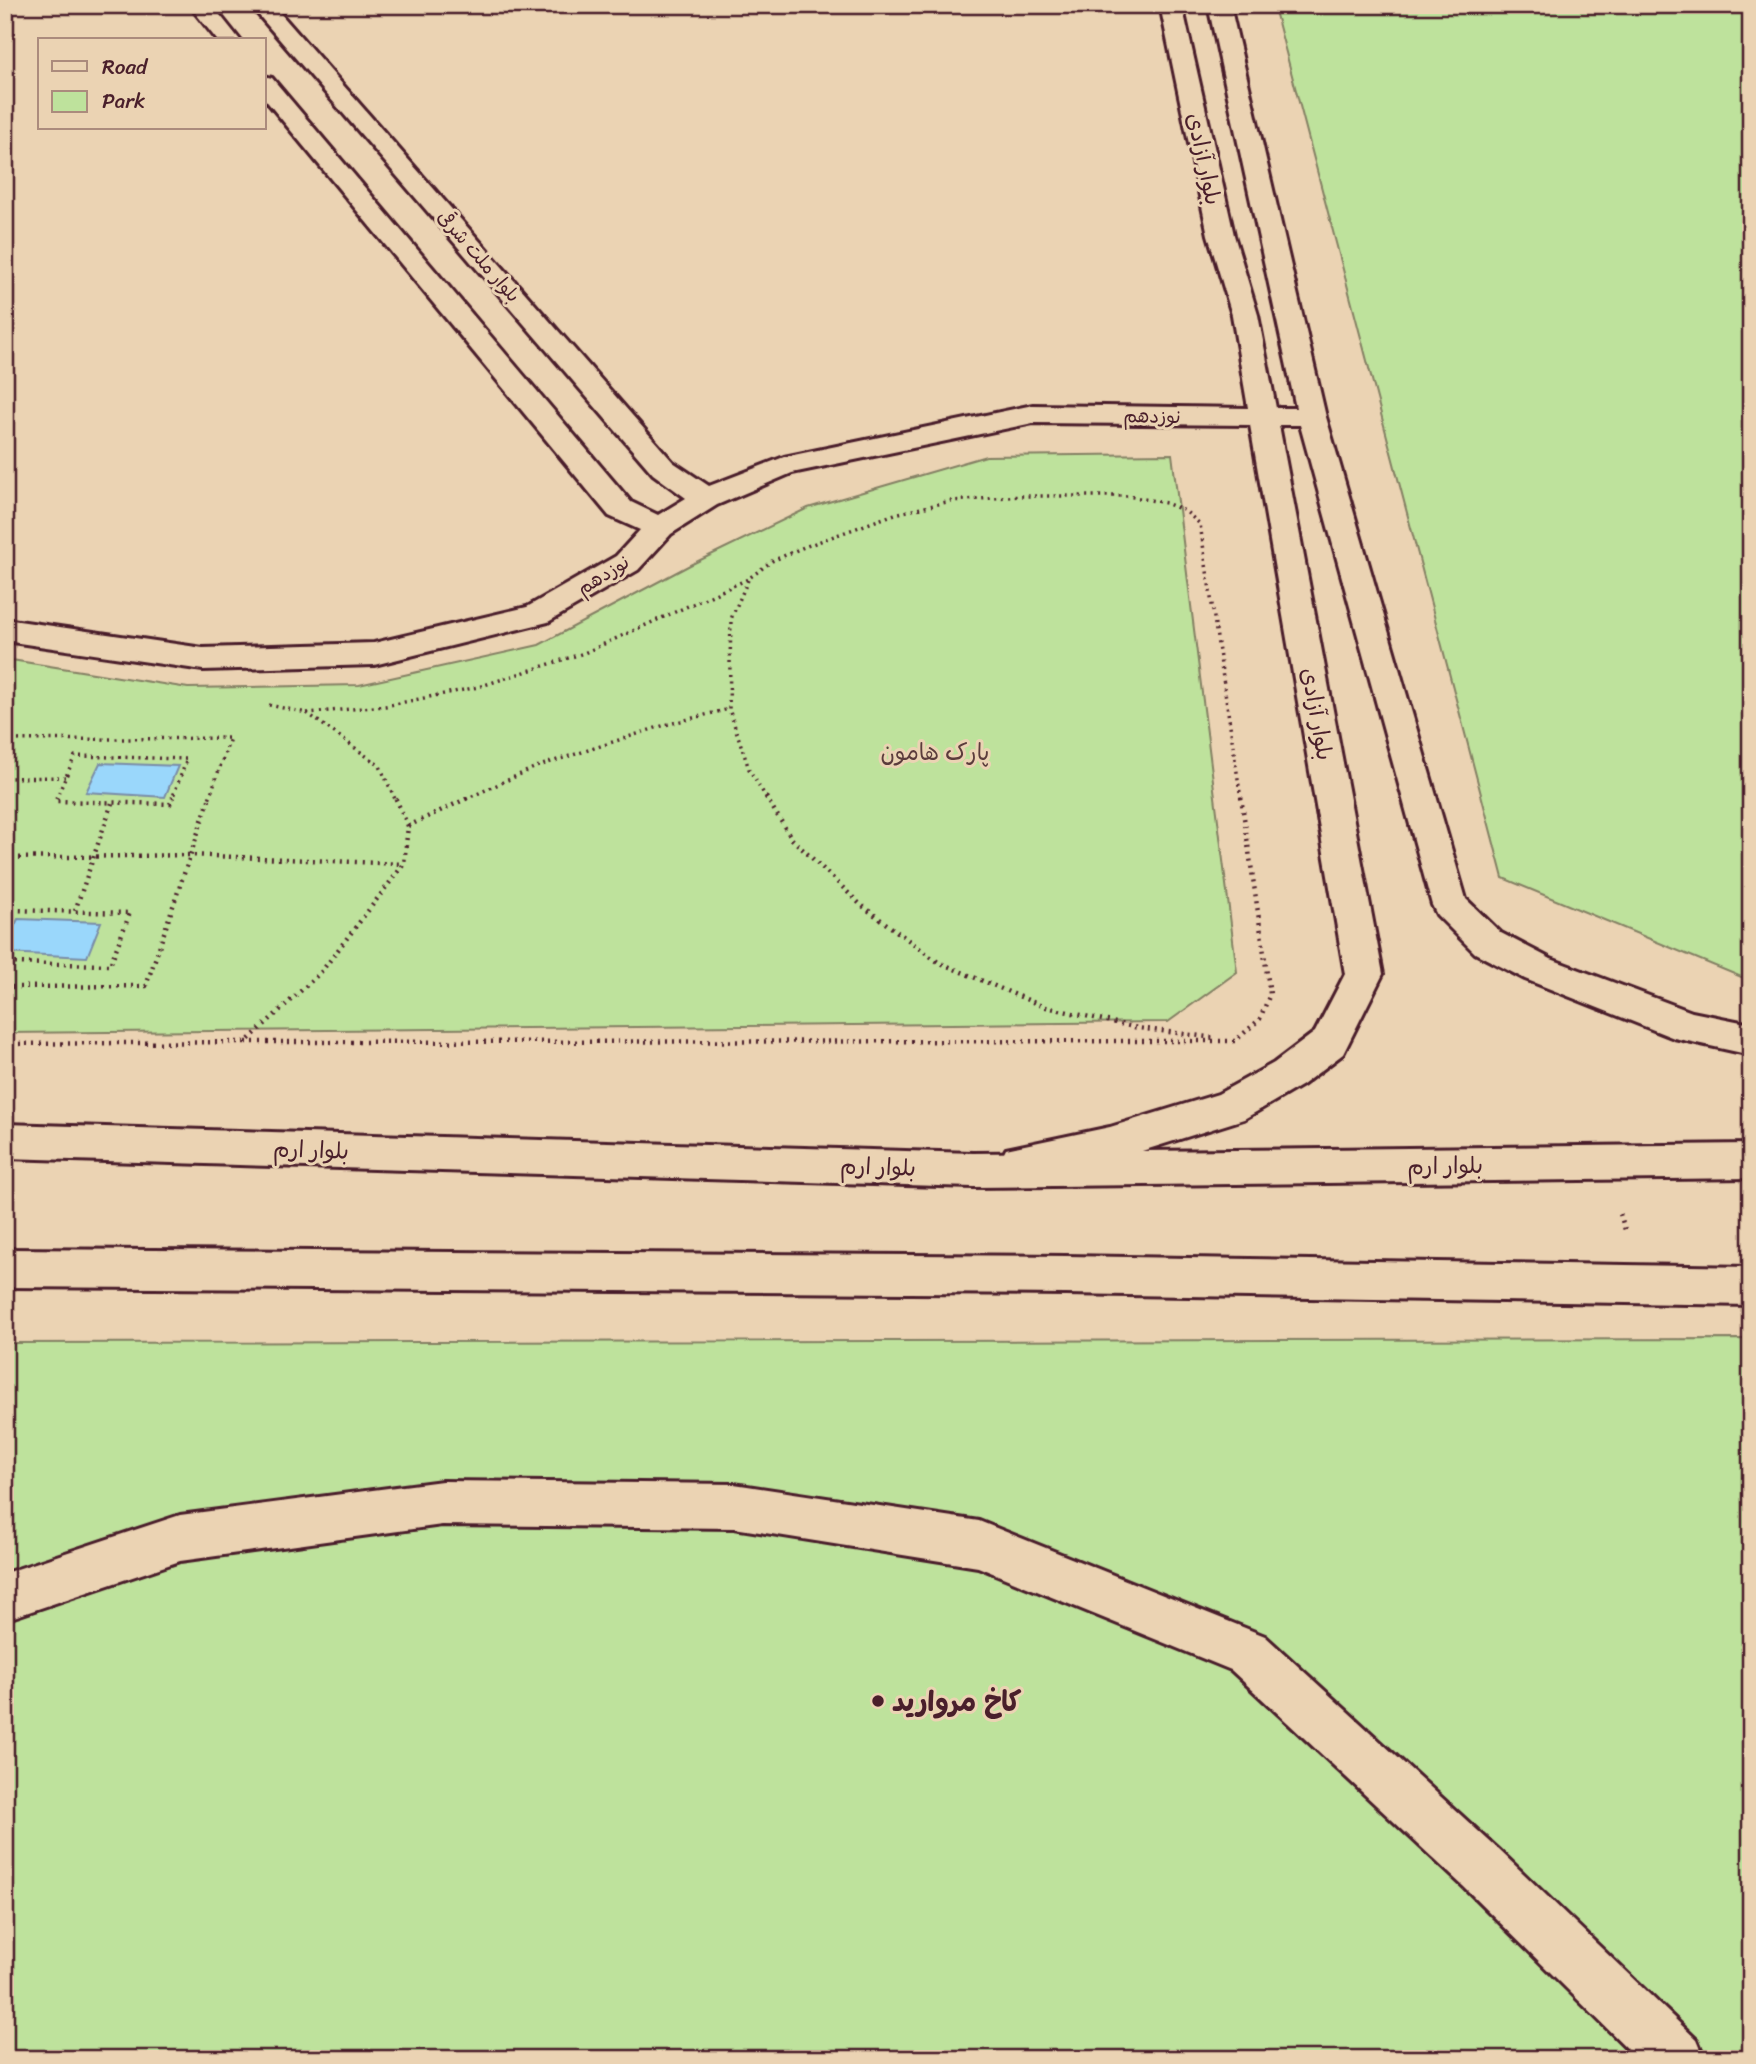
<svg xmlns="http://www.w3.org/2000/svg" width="1756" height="2064" viewBox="0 0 1756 2064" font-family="Sriracha,'Playpen Sans Arabic',sans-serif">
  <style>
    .green { fill: #bee29c; stroke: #848064; stroke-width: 2 }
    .water { fill: #9ad7fb; stroke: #7a8da8; stroke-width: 2 }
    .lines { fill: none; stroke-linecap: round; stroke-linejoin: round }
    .minor-casing { stroke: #4a1f2b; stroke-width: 6 }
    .major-casing { stroke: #4a1f2b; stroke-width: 6 }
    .path-far1 { stroke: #4a1f2b; stroke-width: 3.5; stroke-dasharray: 2 4.5; stroke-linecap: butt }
    .path { stroke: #4a1f2b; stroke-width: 4.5; stroke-dasharray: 2 5; stroke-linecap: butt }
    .minor { fill: #ebd3b3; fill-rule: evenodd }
    .major { fill: #ebd3b3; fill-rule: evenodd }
    .poi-dot { fill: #4a1f2b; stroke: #ebd3b3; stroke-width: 2.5 }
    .labels { text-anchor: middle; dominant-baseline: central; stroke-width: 6; stroke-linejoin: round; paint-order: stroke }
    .far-street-label { font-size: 19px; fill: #4a1f2b; stroke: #ebd3b3 }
    .street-label { font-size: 23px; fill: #4a1f2b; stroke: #ebd3b3 }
    .park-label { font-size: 23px; fill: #5b3c3c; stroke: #ebd3b3 }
    .near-poi-label { font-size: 28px; font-weight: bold; fill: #4a1f2b; stroke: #ebd3b3; text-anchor: start }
  </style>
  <rect width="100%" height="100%" fill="#ebd3b3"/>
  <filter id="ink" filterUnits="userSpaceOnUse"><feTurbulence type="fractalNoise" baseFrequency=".0143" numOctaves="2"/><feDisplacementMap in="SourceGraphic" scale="14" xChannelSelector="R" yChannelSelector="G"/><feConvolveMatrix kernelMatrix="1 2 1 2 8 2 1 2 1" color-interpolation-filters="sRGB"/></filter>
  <g filter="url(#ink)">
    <path class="green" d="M1751 5V981L1503 878 1274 7Z
      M1172 454 1237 972 1168 1022 5 1033V659L188 688 359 685 539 645 690 565 808 508 986 456Z
      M1751 1339V2059H5V1343Z"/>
    <path class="water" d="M100 763 178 766 165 797 86 792Z
      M18 919 101 922 87 957 5 953V945Z"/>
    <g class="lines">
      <g class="minor-casing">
        <path id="minor" d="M189 5H212L240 40H217Z
          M250 5H273L673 462 709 486 784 457 1033 405 1248 408 1232 315 1208 235 1160 5H1182L1234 235 1258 315 1276 408H1296L1208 5H1230L1326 417 1466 899 1501 933 1551 959 1692 1012 1751 1024V1055L1674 1038 1525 979 1475 953 1437 915 1432 905 1300 425H1279L1383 974 1343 1054 1302 1085 1244 1119 1110 1161 1020 1178 1006 1173 1000 1161 1006 1149 1110 1127 1218 1094 1274 1063 1315 1032 1345 974 1250 425 1033 423 792 473 717 505 671 534 638 570 548 622 374 665 203 670 5 641V619L203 648 374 643 527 607 616 556 640 530 609 516 264 98V76L272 78 631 502 658 515 686 498 653 474Z
          M442 1481 734 1484 979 1521 1265 1636 1499 1850 1697 2040 1705 2059H1638L1463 1886 1231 1670 978 1567 734 1528 442 1525 180 1561 5 1620V1573L180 1515Z"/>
      </g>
      <g class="major-casing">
        <path id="major" d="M5 1124 973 1153 1751 1144V1178L973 1187 5 1158Z
          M5 1249 1066 1256 1751 1267V1305L1066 1294 5 1287Z"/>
      </g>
      <path class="path-far1" d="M748 580 731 619 729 709 749 769 767 799
        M269 705 307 713 380 766 395 799
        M307 713 385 706 478 687 584 653 748 579 772 561 804 547 895 514 951 501 1022 496H1128L1166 503 1185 511 1200 524 1241 799
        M5 740 230 738 209 799
        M5 778 65 777
        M56 799 75 756 187 759 172 799
        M466 799 536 767 665 725 729 709"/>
      <path class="path" d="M57 797 55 801 170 804 173 797
        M766 797 792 839 861 905 938 962 1042 1006 1138 1028 1215 1038
        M408 826 470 797
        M5 858 189 855 403 864
        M75 911 112 803
        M5 920 10 910 130 913 110 965 5 963
        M5 987 146 986 210 797
        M246 1042 1235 1041 1260 1019 1270 994 1241 797
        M5 1044 246 1042 321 972 404 864 408 826 395 797
        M1620 1214 1626 1233"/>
      <use href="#minor" class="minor"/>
      <use href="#major" class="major"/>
    </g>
  </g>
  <circle class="poi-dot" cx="878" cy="1701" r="7"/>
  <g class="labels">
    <g class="far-street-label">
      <text transform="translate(479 256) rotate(49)">بلوار ملت شرقی</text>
      <text transform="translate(1152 416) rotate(1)">نوزدهم</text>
      <text transform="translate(603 575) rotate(-32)">نوزدهم</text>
    </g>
    <g class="street-label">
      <text transform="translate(1204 159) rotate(78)">بلوار آزادی</text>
      <text transform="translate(1317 714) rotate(80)">بلوار آزادی</text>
      <text transform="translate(311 1150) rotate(2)">بلوار ارم</text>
      <text transform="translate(1445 1166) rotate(-1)">بلوار ارم</text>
      <text transform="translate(878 1167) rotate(2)">بلوار ارم</text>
    </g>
    <g class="park-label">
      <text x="935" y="752">پارک هامون</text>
    </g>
    <g class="near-poi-label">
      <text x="892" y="1701">کاخ مروارید</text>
    </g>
  </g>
  <rect width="1756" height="2064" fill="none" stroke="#ebd3b3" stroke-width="28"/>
  <rect x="14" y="14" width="1728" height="2036" fill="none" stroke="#4a1f2b" stroke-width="2.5" filter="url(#ink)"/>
  <rect x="38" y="38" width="228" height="91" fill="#ebd3b3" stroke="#ab8b7d" stroke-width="2"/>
  <rect x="52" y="61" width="35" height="10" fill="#ebd3b3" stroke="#ab8b7d" stroke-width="2"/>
  <text x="102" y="74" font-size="21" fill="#4a1f2b">Road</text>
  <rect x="52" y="91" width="35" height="21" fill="#bee29c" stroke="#ab8b7d" stroke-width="2"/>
  <text x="102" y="108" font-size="21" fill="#4a1f2b">Park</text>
</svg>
